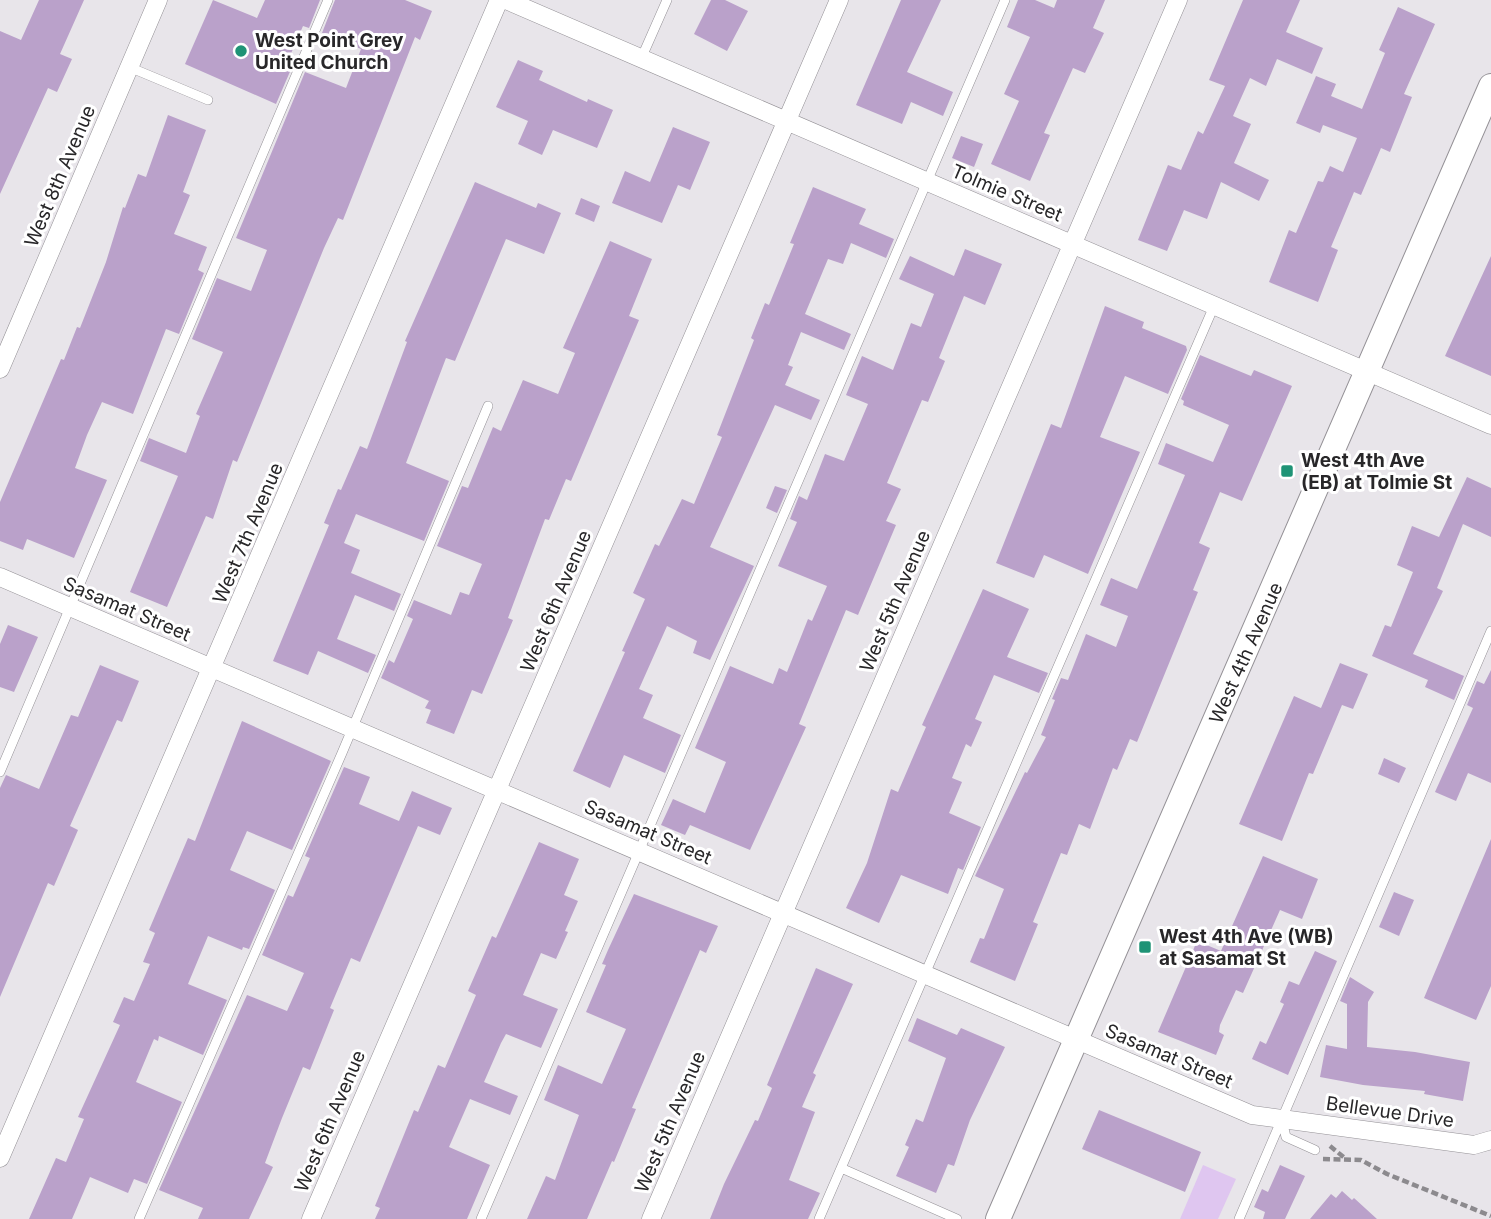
<svg xmlns="http://www.w3.org/2000/svg" width="1491" height="1219" viewBox="0 0 1491 1219" font-family="Inter,sans-serif">
  <style>
    .green { fill: #dfc6f0 }
    .building { fill: #baa1ca }
    .lines { fill: none; stroke-linecap: round; stroke-linejoin: round }
    .lane-casing { stroke: #949196; stroke-width: 10 }
    .street-casing { stroke: #949196; stroke-width: 19 }
    .secondary-casing { stroke: #949196; stroke-width: 26 }
    .path { stroke: #8c8a8e; stroke-width: 4.5; stroke-dasharray: 7 3.5; stroke-linecap: butt }
    .lane { stroke: #fff; stroke-width: 9 }
    .street { stroke: #fff; stroke-width: 18 }
    .secondary { stroke: #fff; stroke-width: 24 }
    .poi-dot { fill: #1f9376; stroke: #fff; stroke-width: 2.5 }
    .labels { text-anchor: middle; dominant-baseline: central; stroke-width: 6; stroke-linejoin: round; paint-order: stroke }
    .poi-label { font-size: 19px; font-weight: bold; fill: #282729; stroke: #fff; text-anchor: start }
    .street-label { font-size: 19px; fill: #282729; stroke: #fff }
  </style>
  <rect width="100%" height="100%" fill="#e8e5ea"/>
  <path class="green" d="M1203 1165 1236 1179 1218 1219H1180Z"/>
  <path class="building" d="M39 0H84L60 54 72 59 57 92 48 88 0 194V31L21 40Z
    M213 0 257 18 265 0H320L309 28 303 26 286 65 292 67 276 104 185 64Z
    M335 0H405L432 11 420 40 415 37 343 220 338 218 324 248 237 462 233 460 213 519 206 516 167 607 130 592 178 476 140 461 149 438 186 453 200 416 196 414 223 352 192 339 217 278 251 291 267 250 236 238 305 72 346 88 361 49 322 33Z
    M711 0H725L748 11 727 51 694 34Z
    M901 0H941L907 72 953 92 943 116 911 102 902 124 856 105Z
    M1018 0H1035L1054 8 1057 0H1105L1093 28 1104 33 1085 73 1073 68 1044 133 1050 135 1030 181 991 164 1019 101 1004 94 1030 37 1007 27Z
    M1243 0H1300L1286 32 1323 48 1312 74 1277 59 1266 86 1250 78 1233 116 1251 124 1234 163 1269 180 1259 201 1221 182 1207 219 1184 210 1167 251 1138 240 1168 165 1181 170 1198 131 1203 134 1225 86 1209 80Z
    M1398 7 1435 24 1404 94 1412 97 1390 152 1381 148 1361 195 1354 192 1331 247 1338 250 1318 302 1269 282 1289 230 1296 233 1318 181 1323 182 1330 166 1343 172 1357 138 1323 125 1320 133 1296 123 1316 76 1336 84 1331 96 1362 109 1385 53 1379 50Z
    M518 60 543 71 539 80 587 102 588 99 613 110 597 148 553 130 542 155 518 144 528 121 496 107Z
    M168 115 206 130 183 192 190 195 174 234 207 247 198 270 204 273 179 334 166 329 133 414 102 402 87 435 75 468 107 480 74 558 27 539 23 550 0 541V502L61 359 64 360 77 327 80 328 106 262 123 207 125 208 138 174 146 177Z
    M673 127 710 142 690 190 678 185 662 223 612 203 625 171 650 182Z
    M961 136 983 144 974 167 952 158Z
    M475 182 536 208 538 203 561 213 544 254 506 239 455 361 446 358 406 463 449 481 424 541 356 514 344 543 360 550 351 573 401 594 394 611 355 595 337 639 376 655 368 673 318 651 308 675 273 661 329 525 324 523 338 489 341 490 360 446 367 449 407 342 405 341Z
    M813 187 866 209 859 224 894 239 886 258 851 243 843 264 828 259 805 314 851 334 844 350 801 332 788 365 793 367 785 385 820 400 811 420 775 405 710 547 754 566 710 660 693 653 697 641 667 626 639 689 653 695 643 718 681 735 665 773 624 755 610 788 573 771 625 652 622 651 645 599 633 593 655 544 659 546 682 499 694 504 722 437 717 435 754 340 751 338 765 303 769 305 794 244 790 243Z
    M581 198 600 206 594 222 575 214Z
    M610 241 652 259 629 316 639 320 571 481 566 479 549 520 545 519 508 618 513 620 482 694 472 690 454 734 426 723 431 710 425 708 429 701 381 678 389 660 394 663 413 619 407 616 414 600 451 615 460 592 469 595 482 564 437 546 462 486 468 488 493 427 501 431 523 380 558 394 575 353 563 348Z
    M965 249 1002 264 985 305 964 296 939 358 945 361 928 402 922 400 887 483 901 489 886 521 896 525 858 615 846 610 799 724 806 727 750 850 690 825 685 835 661 825 673 799 705 813 726 762 695 748 730 666 773 684 779 668 787 672 808 619 812 621 827 586 778 566 797 522 790 519 799 496 807 500 825 454 844 461 868 404 846 395 862 356 893 370 911 323 921 327 934 294 899 279 910 256 954 276Z
    M1491 256V376L1445 356Z
    M1105 306 1144 322 1142 328 1186 346 1187 350 1168 394 1125 376 1100 437 1140 452 1088 574 1044 555 1034 578 996 563 1051 424 1061 428Z
    M1200 355 1251 376 1254 370 1292 386 1242 501 1220 492 1199 543 1210 548 1193 590 1198 592 1137 742 1130 739 1117 770 1113 768 1090 829 1079 824 1067 855 1061 853 1033 922 1038 924 1015 981 970 962 980 938 984 939 1004 889 975 876 1025 772 1027 773 1046 737 1041 735 1055 700 1052 699 1061 678 1068 680 1086 634 1116 647 1128 616 1100 605 1111 578 1137 589 1185 475 1158 464 1166 443 1213 462 1229 425 1183 405 1184 401 1181 399Z
    M1467 477 1491 488V537L1463 524 1437 588 1443 591 1413 654 1464 676 1454 700 1425 687 1428 680 1372 656 1385 625 1391 627 1413 572 1397 565 1412 526 1439 537Z
    M775 486 787 490 777 513 766 508Z
    M983 589 1029 609 1007 657 1048 673 1039 693 994 675 975 719 982 722 971 747 966 744 952 778 962 782 949 813 981 827 963 870 958 868 948 894 901 875 879 923 846 908 867 863 891 789 898 792 926 727 922 725Z
    M8 625 38 637 14 692 0 687V644Z
    M1340 663 1368 674 1353 709 1342 705 1313 774 1309 773 1282 841 1239 824 1294 696 1321 708Z
    M100 665 139 681 122 722 117 720 70 826 78 830 54 886 48 883 0 997V788L6 775 39 789 71 715 78 717Z
    M1491 670V783L1468 773 1456 801 1435 792 1473 708 1467 705 1477 681 1484 684Z
    M242 721 331 761 292 850 247 831 230 870 275 890 249 949 243 947 242 950 208 936 188 984 227 1000 203 1055 159 1036 158 1041 154 1039 136 1082 182 1102 147 1184 134 1179 128 1193 90 1177 72 1219H29L56 1158 66 1162 84 1119 78 1117 120 1025 113 1022 124 997 134 1001 150 964 143 962 155 933 149 930 188 838 195 841Z
    M1384 758 1406 768 1399 783 1378 774Z
    M344 767 370 777 359 804 399 821 412 791 452 808 440 835 418 826 360 962 351 958 330 1008 334 1010 310 1070 303 1067 282 1118 265 1163 273 1167 249 1219H198L203 1208 159 1190 247 995 287 1011 304 973 262 955 288 895 293 897 310 858 305 856Z
    M1491 839V986L1476 1020 1424 998Z
    M539 842 579 859 564 895 578 901 565 931 568 932 556 959 541 953 523 995 558 1009 541 1048 506 1034 501 1043 484 1082 518 1096 510 1115 470 1099 449 1147 490 1165 467 1219H375L380 1208 375 1206 414 1110 418 1112 438 1065 445 1068 476 995 468 991 492 936 496 938Z
    M1263 856 1318 879 1302 919 1280 910 1243 993 1236 990 1220 1025 1219 1032 1224 1035 1216 1055 1158 1032 1197 941 1221 951Z
    M1394 892 1414 900 1399 936 1379 927Z
    M634 894 718 926 706 953 700 950 632 1108 636 1109 614 1162 612 1161 587 1219H527L546 1176 555 1180 579 1115 544 1100 558 1065 602 1084 626 1029 586 1012 606 965 602 964 608 950Z
    M1315 951 1337 961 1288 1075 1252 1059 1260 1041 1266 1044 1284 1004 1280 1002 1289 981 1299 985Z
    M816 968 853 984 813 1073 816 1075 802 1107 815 1112 789 1180 820 1193 808 1219H710L724 1184 755 1120 758 1121 772 1088 767 1085Z
    M1350 977 1374 992 1368 1002 1367 1047 1415 1052 1470 1062 1463 1101 1424 1094 1425 1091 1363 1085 1320 1077 1326 1045 1347 1049V1004L1340 1001Z
    M917 1018 957 1035 961 1028 1005 1047 970 1120 954 1166 948 1164 936 1193 896 1176 909 1147 905 1145 916 1119 923 1122 946 1058 908 1041Z
    M1099 1110 1201 1152 1185 1192 1082 1149Z
    M1280 1165 1305 1176 1285 1219H1263L1265 1212 1254 1207 1262 1189 1268 1192Z
    M1342 1191 1352 1200 1354 1198 1377 1219H1310L1331 1194 1336 1198Z"/>
  <g class="lines">
    <g class="lane-casing">
      <path id="lane" d="M641 59 667 0
        M129 67 208 100
        M0 772 328 0
        M1282 1120 1286 1137 1315 1150
        M841 1168 957 1219
        M139 1219 342 753 488 406
        M481 1219 1005 0
        M819 1219 1214 306
        M1239 1219 1491 631"/>
    </g>
    <g class="street-casing">
      <path id="street" d="M506 0 1491 425
        M0 369 158 0
        M0 577 1252 1115 1474 1145 1491 1140
        M0 1158 499 0
        M311 1219 839 0
        M651 1219 1178 0"/>
    </g>
    <g class="secondary-casing">
      <path id="secondary" d="M998 1219 1491 86"/>
    </g>
    <path class="path" d="M1145 947 1153 950
      M1330 1146 1346 1159
      M1323 1159 1361 1160 1387 1174 1491 1216"/>
    <use href="#lane" class="lane"/>
    <use href="#street" class="street"/>
    <use href="#secondary" class="secondary"/>
  </g>
  <g class="poi-dot">
    <circle cx="241" cy="51" r="7"/>
    <rect x="1280" y="464" width="14" height="14" rx="3.5"/>
    <rect x="1138" y="940" width="14" height="14" rx="3.5"/>
  </g>
  <g class="labels">
    <g class="poi-label">
      <text x="255" y="40">West Point Grey<tspan x="255" dy="22">United Church</tspan></text>
      <text x="1301" y="460">West 4th Ave<tspan x="1301" dy="22">(EB) at Tolmie St</tspan></text>
      <text x="1159" y="936">West 4th Ave (WB)<tspan x="1159" dy="22">at Sasamat St</tspan></text>
    </g>
    <g class="street-label">
      <text transform="translate(60 176) rotate(-67)">West 8th Avenue</text>
      <text transform="translate(1007 193) rotate(23)">Tolmie Street</text>
      <text transform="translate(248 533) rotate(-67)">West 7th Avenue</text>
      <text transform="translate(556 601) rotate(-67)">West 6th Avenue</text>
      <text transform="translate(895 601) rotate(-67)">West 5th Avenue</text>
      <text transform="translate(127 609) rotate(23)">Sasamat Street</text>
      <text transform="translate(1246 653) rotate(-66)">West 4th Avenue</text>
      <text transform="translate(648 832) rotate(23)">Sasamat Street</text>
      <text transform="translate(1169 1056) rotate(23)">Sasamat Street</text>
      <text transform="translate(1390 1112) rotate(8)">Bellevue Drive</text>
      <text transform="translate(330 1121) rotate(-67)">West 6th Avenue</text>
      <text transform="translate(670 1122) rotate(-67)">West 5th Avenue</text>
    </g>
  </g>
</svg>
